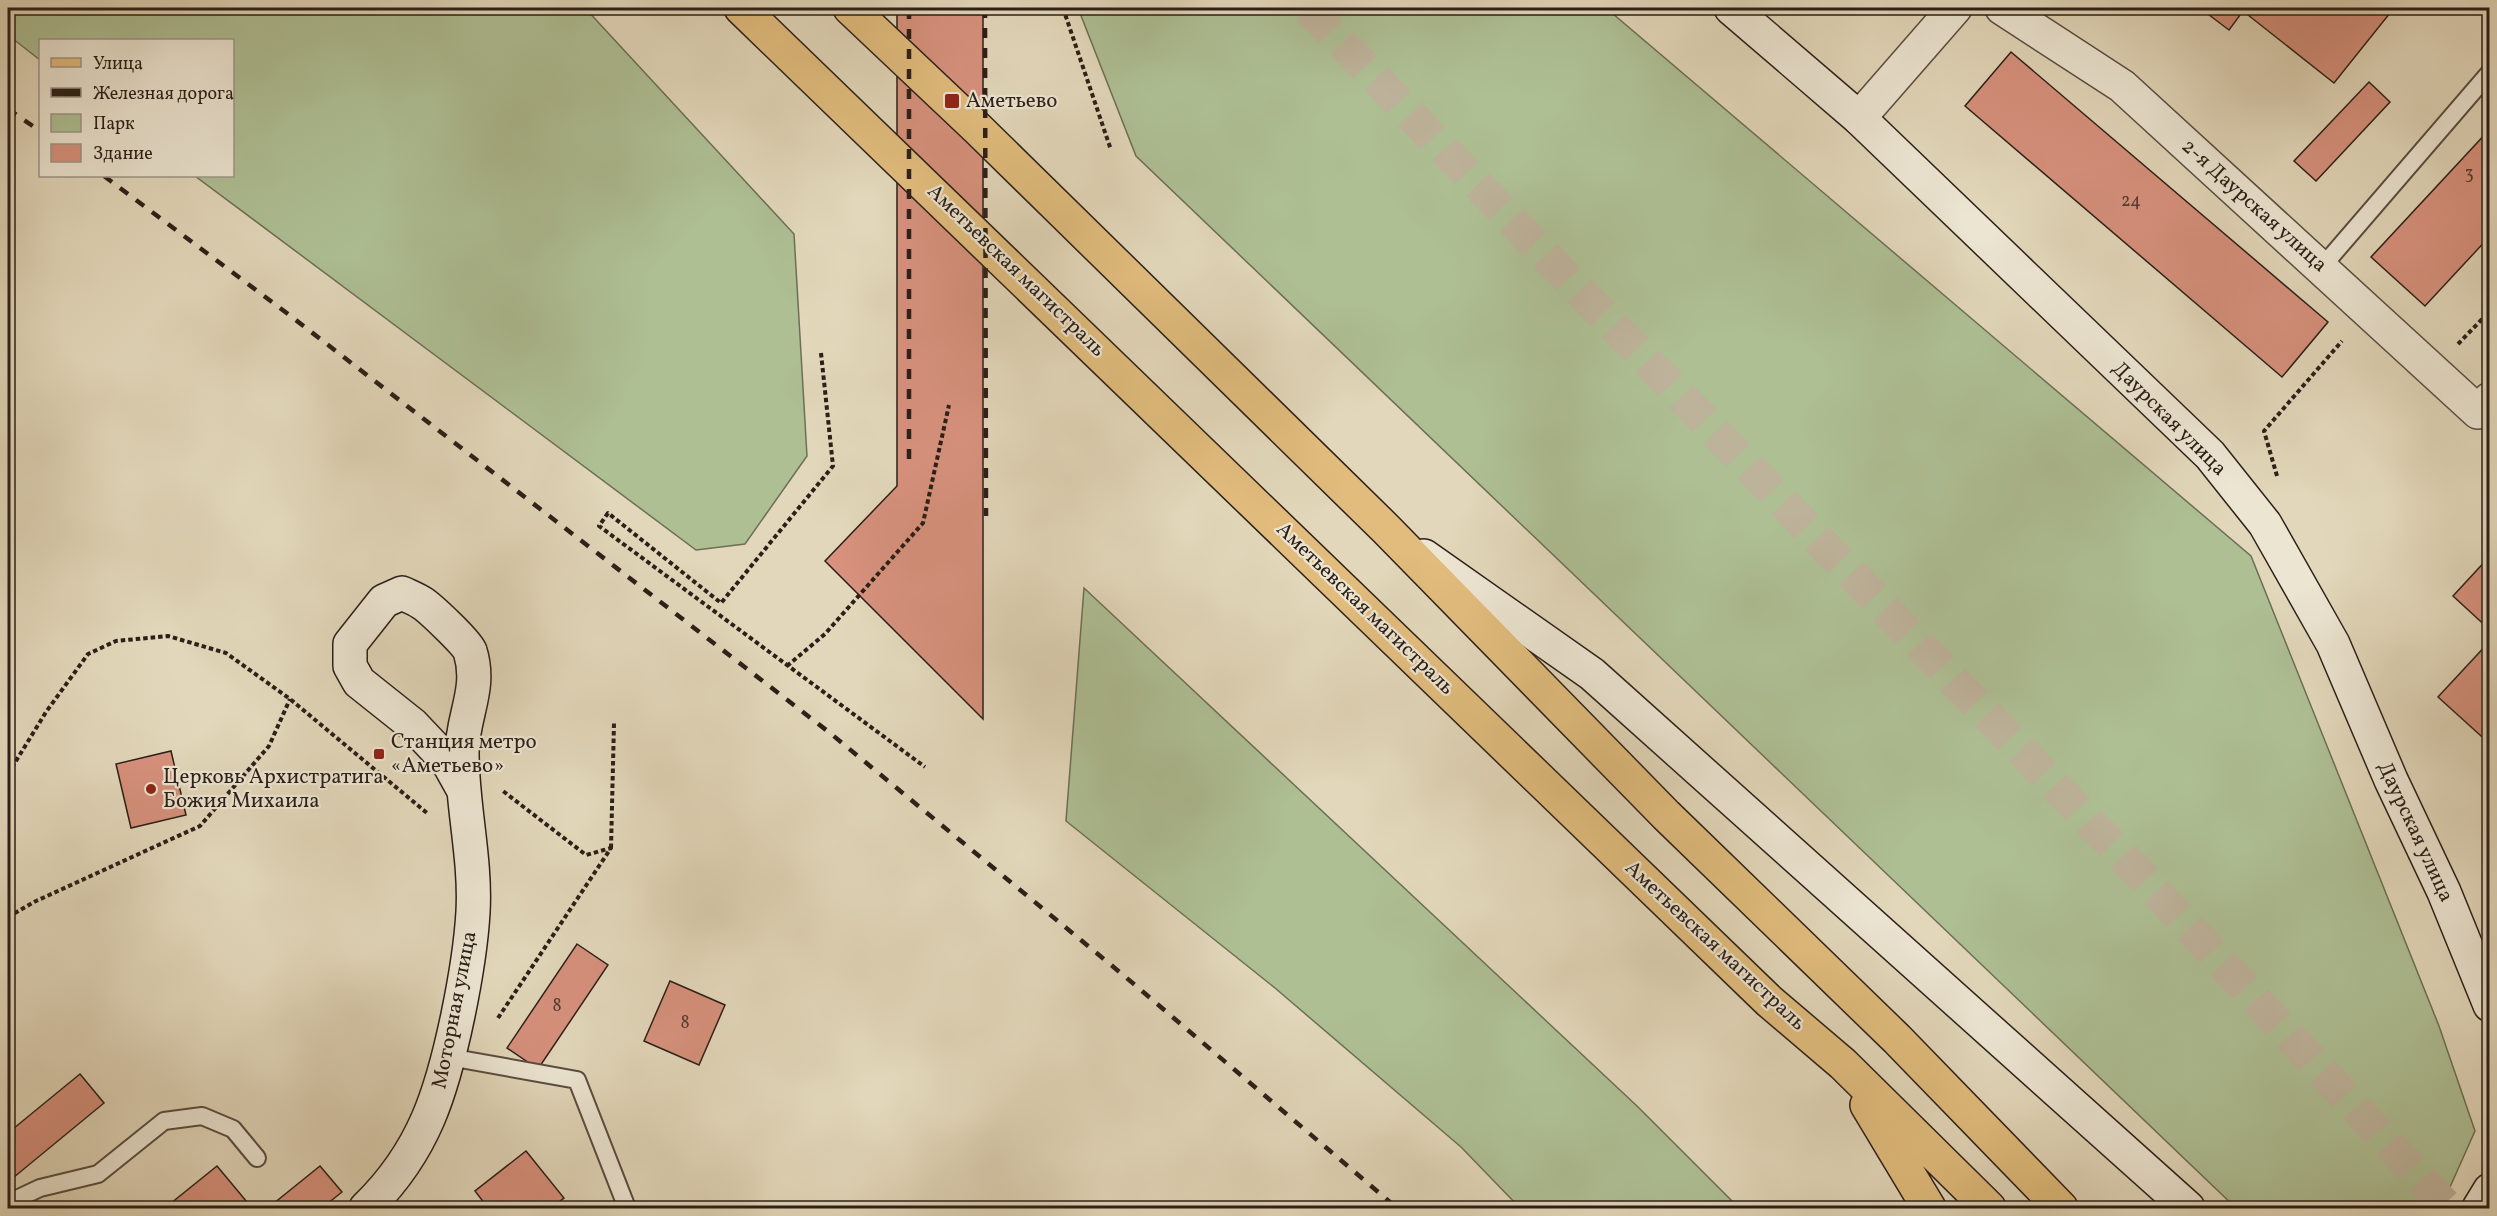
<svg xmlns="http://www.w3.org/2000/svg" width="2497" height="1216" viewBox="0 0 2497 1216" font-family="Vollkorn,serif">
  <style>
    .green { fill: #aebf94; stroke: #6c6f56; stroke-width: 1.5 }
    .building { fill: #d7917d; stroke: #2b1f18; stroke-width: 1.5 }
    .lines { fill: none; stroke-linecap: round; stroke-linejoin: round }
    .secondary-tunnel { stroke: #bdb29a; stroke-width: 33; stroke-dasharray: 33 16; stroke-linecap: butt }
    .lane-casing { stroke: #594d40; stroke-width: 20 }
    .street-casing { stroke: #594d40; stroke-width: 36 }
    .secondary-casing { stroke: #2b1f18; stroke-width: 36 }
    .primary-casing { stroke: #2b1f18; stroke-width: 36 }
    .path { stroke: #2b1f18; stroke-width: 4; stroke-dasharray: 4.5 3; stroke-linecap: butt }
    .lane { stroke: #ece5d2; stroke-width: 16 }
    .street { stroke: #ece5d2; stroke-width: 33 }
    .secondary { stroke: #ece5d2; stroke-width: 33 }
    .primary { stroke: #e1bc7d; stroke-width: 33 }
    .rail { stroke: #2b1f18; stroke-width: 4.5; stroke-dasharray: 10 10; stroke-linecap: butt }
    .poi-dot { fill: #8f2418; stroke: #ece5d2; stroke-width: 2 }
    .labels { text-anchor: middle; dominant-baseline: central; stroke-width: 4.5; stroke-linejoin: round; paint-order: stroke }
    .number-label { font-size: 18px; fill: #563c31 }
    .poi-label { font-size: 21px; fill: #2b1f18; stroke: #ece5d2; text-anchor: start }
    .street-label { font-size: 21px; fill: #2b1f18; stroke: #ece5d2 }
  </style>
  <rect width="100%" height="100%" fill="#e2d7ba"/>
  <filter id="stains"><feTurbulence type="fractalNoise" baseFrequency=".00333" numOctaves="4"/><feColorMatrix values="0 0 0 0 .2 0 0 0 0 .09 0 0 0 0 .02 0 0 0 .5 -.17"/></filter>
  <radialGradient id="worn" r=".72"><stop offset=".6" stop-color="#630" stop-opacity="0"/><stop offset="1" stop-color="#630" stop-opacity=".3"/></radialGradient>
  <path class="green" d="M8 8H585L794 234 807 456 745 544 696 550 195 176H232V40H40V60L8 35Z
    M1078 8H1606L2251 556 2439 1026 2475 1131 2446 1196 2425 1208H2236L1136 156Z
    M1084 588 1637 1106 1739 1208H1520L1461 1147 1275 988 1066 821Z"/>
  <path class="building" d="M897 8H983V719L825 561 897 486Z
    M2200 8H2394L2334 83 2243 11 2229 30Z
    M2011 52 2328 322 2282 377 1965 106Z
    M2369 82 2390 102 2316 181 2294 161Z
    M2490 129V236L2425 306 2371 257Z
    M2490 556V630L2453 596Z
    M2490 641V744L2438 697Z
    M171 751 186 815 131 828 116 764Z
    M577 944 608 965 538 1069 507 1048Z
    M670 981 725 1005 699 1065 644 1041Z
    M80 1074 104 1103 8 1182V1133Z
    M526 1151 564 1198 551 1208H488L475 1191Z
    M217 1166 252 1208H165Z
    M320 1166 342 1192 322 1208H268Z"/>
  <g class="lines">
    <path class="secondary-tunnel" d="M1308 8 2134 868 2448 1208"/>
    <g class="lane-casing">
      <path id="lane" d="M2322 267 2490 72
        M449 1057 577 1080 627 1208
        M8 1203 40 1188 98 1174 164 1121 202 1116 233 1129 257 1158"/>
    </g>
    <g class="street-casing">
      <path id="street" d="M2002 8 2122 86 2478 412 2490 399
        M1859 118 1955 8"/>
    </g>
    <g class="secondary-casing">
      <path id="secondary" d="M1731 8 1859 118 2210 455 2265 524 2333 644 2391 780 2444 892 2490 1005
        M1424 556 1592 674 2188 1208
        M366 1208C424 1152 442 1092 458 1015 465 981 471 947 473 912 476 859 462 806 462 753 462 716 482 689 470 651 468 644 430 608 422 603 416 599 408 596 402 593L384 601 350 644V666L359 682 413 725 448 762 463 789
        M2479 1208 2490 1190"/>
    </g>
    <g class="primary-casing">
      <path id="primary" d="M741 8 1769 1001 1843 1064 1989 1208
        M850 8 978 129 1386 529 1666 815 1897 1039 2061 1208
        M1867 1105 1929 1208"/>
    </g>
    <path class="path" d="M1063 8 1111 150
      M2458 344 2490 311
      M821 353 833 466 721 603 608 513 599 526 925 767
      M2277 476 2264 431 2342 341
      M787 666 825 634 923 523 949 405
      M8 774 46 712 88 654 116 641 168 636 226 653 290 699 427 813
      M611 848 614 723
      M8 917 36 901 200 826 269 746 290 699
      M498 1018 611 848 586 855 503 791"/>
    <use href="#lane" class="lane"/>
    <use href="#street" class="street"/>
    <use href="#secondary" class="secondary"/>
    <use href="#primary" class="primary"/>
    <path class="rail" d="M985 8 986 516
      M8 109 40 131
      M104 176 288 314 830 733 1122 974 1397 1208
      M909 459V8"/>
  </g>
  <g class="poi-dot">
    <rect x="944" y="93" width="16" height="16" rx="3"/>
    <rect x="373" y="748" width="12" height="12" rx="3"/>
    <circle cx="151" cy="789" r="6"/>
  </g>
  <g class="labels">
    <g class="number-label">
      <text x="2469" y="174">3</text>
      <text x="2131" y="201">24</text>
      <text x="557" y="1006">8</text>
      <text x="685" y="1023">8</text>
    </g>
    <g class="poi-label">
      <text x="966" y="101">Аметьево</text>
      <text x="391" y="742">Станция метро<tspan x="391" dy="24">«Аметьево»</tspan></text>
      <text x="163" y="777">Церковь Архистратига<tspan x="163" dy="24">Божия Михаила</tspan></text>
    </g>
    <g class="street-label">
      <text transform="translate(2254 206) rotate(42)">2-я Даурская улица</text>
      <text transform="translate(1016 271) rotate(44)">Аметьевская магистраль</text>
      <text transform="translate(2169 419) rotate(45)">Даурская улица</text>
      <text transform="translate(1365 609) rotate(44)">Аметьевская магистраль</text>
      <text transform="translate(2415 832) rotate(65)">Даурская улица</text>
      <text transform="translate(1715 946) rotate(43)">Аметьевская магистраль</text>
      <text transform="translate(455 1010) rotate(-79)">Моторная улица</text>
    </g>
  </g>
  <rect width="2497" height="1216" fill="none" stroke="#e2d7ba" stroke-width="30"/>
  <rect x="9" y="9" width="2479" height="1198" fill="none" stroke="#2b1f18" stroke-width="3"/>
  <rect x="15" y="15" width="2467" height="1186" fill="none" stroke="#2b1f18" stroke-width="1.5"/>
  <rect x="39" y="39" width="195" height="138" fill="#ece5d2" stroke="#9f9688" stroke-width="1.5"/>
  <rect x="51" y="58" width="30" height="9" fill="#e1bc7d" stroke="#9f9688" stroke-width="1.5"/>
  <text x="93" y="69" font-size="18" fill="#2b1f18">Улица</text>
  <rect x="51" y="88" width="30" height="9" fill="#2b1f18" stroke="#9f9688" stroke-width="1.5"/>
  <text x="93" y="99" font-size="18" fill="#2b1f18">Железная дорога</text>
  <rect x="51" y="114" width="30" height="18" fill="#aebf94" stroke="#9f9688" stroke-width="1.5"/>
  <text x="93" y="129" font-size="18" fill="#2b1f18">Парк</text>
  <rect x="51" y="144" width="30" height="18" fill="#d7917d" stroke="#9f9688" stroke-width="1.5"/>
  <text x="93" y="159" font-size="18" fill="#2b1f18">Здание</text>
  <rect width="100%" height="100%" filter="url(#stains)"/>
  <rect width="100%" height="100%" fill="url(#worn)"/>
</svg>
